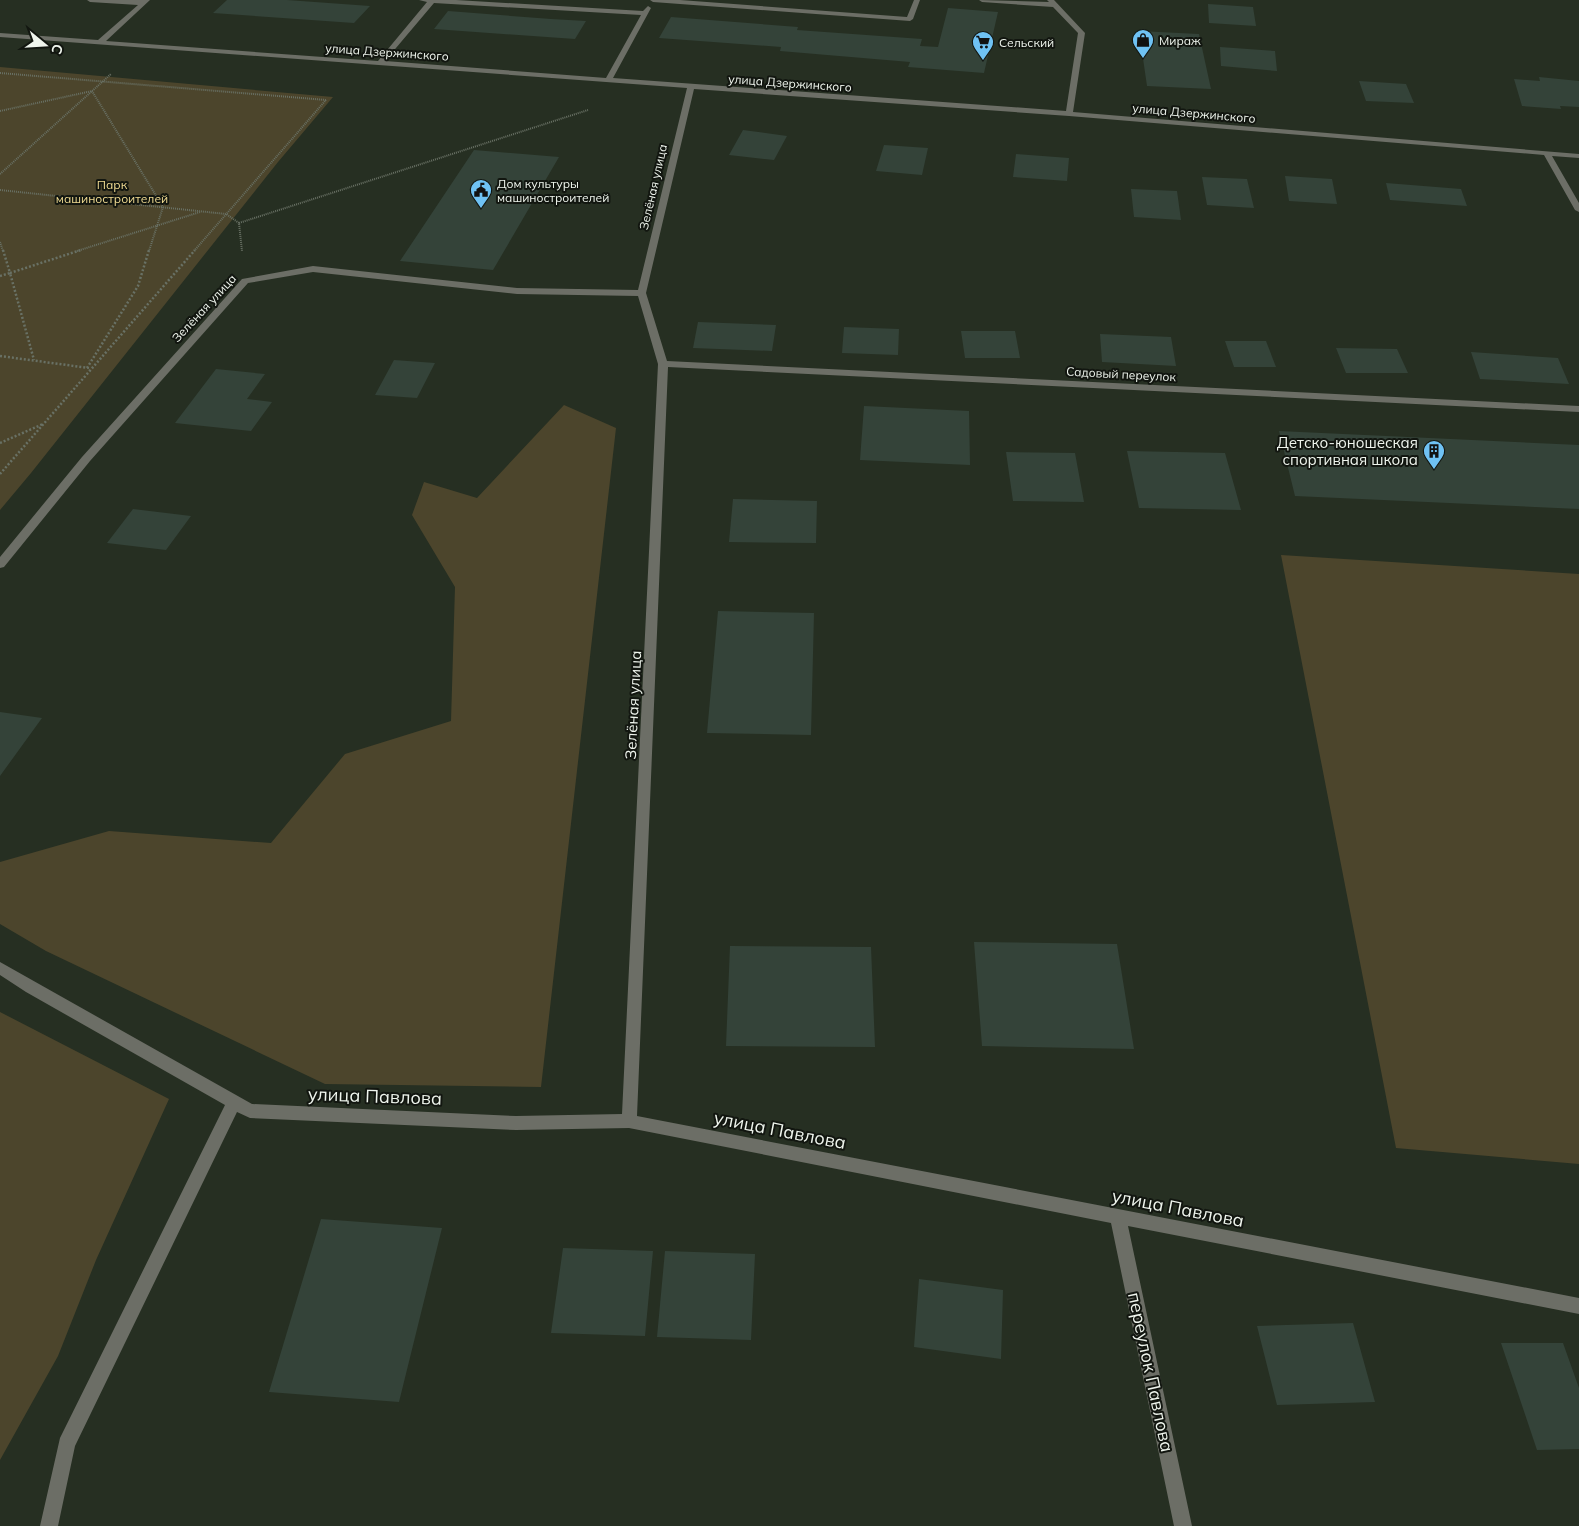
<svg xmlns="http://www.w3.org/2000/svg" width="1579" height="1526" viewBox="0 0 1579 1526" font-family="Mulish,sans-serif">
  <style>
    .green { fill: #4c452c }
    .building { fill: #344339 }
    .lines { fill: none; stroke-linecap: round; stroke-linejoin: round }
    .path-far1 { stroke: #697165; stroke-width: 2; stroke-dasharray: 1 1; stroke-linecap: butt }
    .path { stroke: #697165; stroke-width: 2.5; stroke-dasharray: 2 2; stroke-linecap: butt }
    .minor { fill: #6c6e66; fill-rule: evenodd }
    .labels { text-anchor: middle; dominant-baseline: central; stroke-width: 4; stroke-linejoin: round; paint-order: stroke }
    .far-poi-label { font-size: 12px; fill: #eff5ed; stroke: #121610; text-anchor: start }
    .far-street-label { font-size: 12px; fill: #eff5ed; stroke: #121610 }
    .far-park-label { font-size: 12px; fill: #f0db92; stroke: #121610 }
    .poi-label { font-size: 15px; fill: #eff5ed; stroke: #121610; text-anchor: end }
    .street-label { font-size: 15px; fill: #eff5ed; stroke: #121610 }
    .near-street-label { font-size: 18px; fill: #eff5ed; stroke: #121610 }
  </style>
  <rect width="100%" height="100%" fill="#262f22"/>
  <path class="green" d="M0 67 333 97 278 162 31 473 0 510Z
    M564 405 616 428 541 1087 325 1084 46 951 0 924V862L109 831 271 843 345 754 451 721 455 587 412 515 424 482 477 498Z
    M1281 555 1579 574V1164L1396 1148Z
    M0 1012 169 1099 96 1260 58 1356 0 1460Z"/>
  <path class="building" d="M227 0H287L370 6 354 23 213 13Z
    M1208 4 1253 7 1256 26 1209 23Z
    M948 8 998 12 984 73 908 67 910 62 780 51 781 47 659 38 671 17 798 27 797 30 922 39 920 46 938 47Z
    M448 11 551 19 586 21 575 39 434 29Z
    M1139 31 1199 34 1211 89 1147 86Z
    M1220 47 1275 51 1277 71 1221 66Z
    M1539 77 1579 81V107L1560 106 1561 109 1522 106 1514 79 1540 81Z
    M1359 81 1406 84 1414 103 1366 101Z
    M743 130 787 136 774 160 729 155Z
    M884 145 928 148 922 175 876 171Z
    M474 150 559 157 493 270 400 261Z
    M1016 154 1069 158 1067 181 1013 177Z
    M1285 176 1332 179 1337 204 1289 201Z
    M1202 177 1247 179 1254 208 1207 205Z
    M1386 183 1461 189 1467 206 1390 200Z
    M1131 189 1177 191 1181 220 1134 217Z
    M698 322 776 325 772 351 693 348Z
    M844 327 899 329 898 355 842 353Z
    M961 331H1015L1020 358H965Z
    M1100 334 1171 337 1176 366 1102 362Z
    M1225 341H1266L1276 367H1234Z
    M1336 348 1397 349 1408 373H1346Z
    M1471 352 1558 358 1569 384 1480 379Z
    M394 360 435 363 417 398 375 395Z
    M216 369 265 374 247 399 272 402 251 431 175 423Z
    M864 406 969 411 970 465 860 460Z
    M1279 431 1579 445V509L1295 496Z
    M1127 451 1225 453 1241 510 1139 508Z
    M1006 452 1075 453 1084 502 1013 501Z
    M733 499 817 501 816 543 729 542Z
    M133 509 191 516 166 550 107 543Z
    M718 611 814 613 811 735 707 733Z
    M0 712 42 718 0 776Z
    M974 942 1117 944 1134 1049 982 1046Z
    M730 946 871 947 875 1047 726 1046Z
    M321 1219 442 1228 399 1402 269 1392Z
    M563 1248 653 1251 645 1336 551 1333Z
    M665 1251 755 1254 751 1340 657 1337Z
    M919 1279 1003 1290 1001 1359 914 1347Z
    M1353 1323 1375 1402 1277 1405 1257 1326Z
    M1501 1343H1563L1579 1388V1449L1537 1450Z"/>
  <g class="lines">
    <path class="path-far1" d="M0 73 326 100
      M0 111 92 91 163 207 149 251
      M0 174 111 74
      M0 190 226 214 239 223 242 251
      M239 223 588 110
      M0 242 3 251
      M77 251 200 212
      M194 251 326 100"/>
    <path class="path" d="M3 250 10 273 81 250
      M0 276 10 273 34 360
      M0 356 89 368
      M87 368 138 286 149 250
      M0 443 43 424
      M0 474 195 250"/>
    <path class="minor" d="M87 0H150L106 41 378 61 427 2 419 0H456L643 11 648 6 651 8 613 78 1066 111 1078 33 1053 7 982 2 979 0 1049 2 1047 0H1054L1085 33 1073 112 1579 154V158L1552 156 1579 203V212L1575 210 1544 155 1069 116 694 89 646 293 667 361 1579 406V412L668 367 637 1116 1579 1298V1314L1128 1226 1192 1526H1174L1111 1223 629 1128 516 1130 250 1118 237 1112 75 1446 58 1526H40L60 1438 225 1105 26 992 0 975V962L252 1104 516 1116 622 1114 658 364 638 296 517 294 313 272 248 283 90 461 4 567 0 568V557L82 457 242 279 313 266 517 288 638 290 687 88 0 37V33L98 40 138 5 90 2ZM434 3 641 15 606 78 385 61Z
      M650 0H680L907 17 914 0H920L913 19 910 21 653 2Z"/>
  </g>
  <defs>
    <g id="shop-pin" transform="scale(1.125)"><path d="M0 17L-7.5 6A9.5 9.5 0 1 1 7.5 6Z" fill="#6fc2f4" stroke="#121610"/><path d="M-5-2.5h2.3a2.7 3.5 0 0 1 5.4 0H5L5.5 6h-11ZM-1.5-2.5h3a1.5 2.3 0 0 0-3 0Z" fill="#111"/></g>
    <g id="supermarket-pin" transform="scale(1.125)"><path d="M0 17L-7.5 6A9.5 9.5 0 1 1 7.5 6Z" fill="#6fc2f4" stroke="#121610"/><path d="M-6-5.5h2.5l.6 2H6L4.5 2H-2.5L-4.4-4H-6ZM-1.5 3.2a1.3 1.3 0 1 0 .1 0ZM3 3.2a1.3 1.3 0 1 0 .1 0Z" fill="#111"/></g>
    <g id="civic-pin" transform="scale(1.125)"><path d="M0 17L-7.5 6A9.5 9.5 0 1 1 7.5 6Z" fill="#6fc2f4" stroke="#121610"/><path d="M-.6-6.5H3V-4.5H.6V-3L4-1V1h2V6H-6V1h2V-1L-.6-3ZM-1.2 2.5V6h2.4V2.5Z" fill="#111"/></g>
    <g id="building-pin" transform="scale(1.125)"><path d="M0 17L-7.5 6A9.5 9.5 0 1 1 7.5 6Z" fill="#6fc2f4" stroke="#121610"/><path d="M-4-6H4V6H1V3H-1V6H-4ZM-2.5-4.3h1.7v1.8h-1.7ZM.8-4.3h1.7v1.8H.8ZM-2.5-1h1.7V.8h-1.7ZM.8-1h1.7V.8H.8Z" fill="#111"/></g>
  </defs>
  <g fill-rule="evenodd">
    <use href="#shop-pin" x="1143" y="40"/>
    <use href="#supermarket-pin" x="983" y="42"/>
    <use href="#civic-pin" x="481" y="190"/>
    <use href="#building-pin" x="1434" y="451"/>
  </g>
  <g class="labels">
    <g class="far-poi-label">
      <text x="1159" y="40">Мираж</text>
      <text x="999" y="42">Сельский</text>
      <text x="497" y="183">Дом культуры<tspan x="497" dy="14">машиностроителей</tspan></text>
    </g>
    <g class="far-street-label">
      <text transform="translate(387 52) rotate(4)">улица Дзержинского</text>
      <text transform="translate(790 83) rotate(4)">улица Дзержинского</text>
      <text transform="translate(1194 113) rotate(5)">улица Дзержинского</text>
      <text transform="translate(653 187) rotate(-77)">Зелёная улица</text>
      <text transform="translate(204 308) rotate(-47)">Зелёная улица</text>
      <text transform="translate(1121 374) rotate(3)">Садовый переулок</text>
    </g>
    <g class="far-park-label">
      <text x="112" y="184">Парк<tspan x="112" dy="14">машиностроителей</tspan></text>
    </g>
    <g class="poi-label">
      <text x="1418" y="442">Детско-юношеская<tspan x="1418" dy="17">спортивная школа</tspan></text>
    </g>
    <g class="street-label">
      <text transform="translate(633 705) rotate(-87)">Зелёная улица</text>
    </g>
    <g class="near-street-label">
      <text transform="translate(375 1096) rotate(2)">улица Павлова</text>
      <text transform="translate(780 1130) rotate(11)">улица Павлова</text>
      <text transform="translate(1178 1208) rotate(11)">улица Павлова</text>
      <text transform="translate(1151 1372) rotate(78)">переулок Павлова</text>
    </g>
  </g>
  <g transform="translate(45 45) rotate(108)" stroke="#121610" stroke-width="4" paint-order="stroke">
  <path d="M0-4L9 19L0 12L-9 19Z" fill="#eff5ed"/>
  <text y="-8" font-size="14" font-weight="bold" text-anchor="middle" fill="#eff5ed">С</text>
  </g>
</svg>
